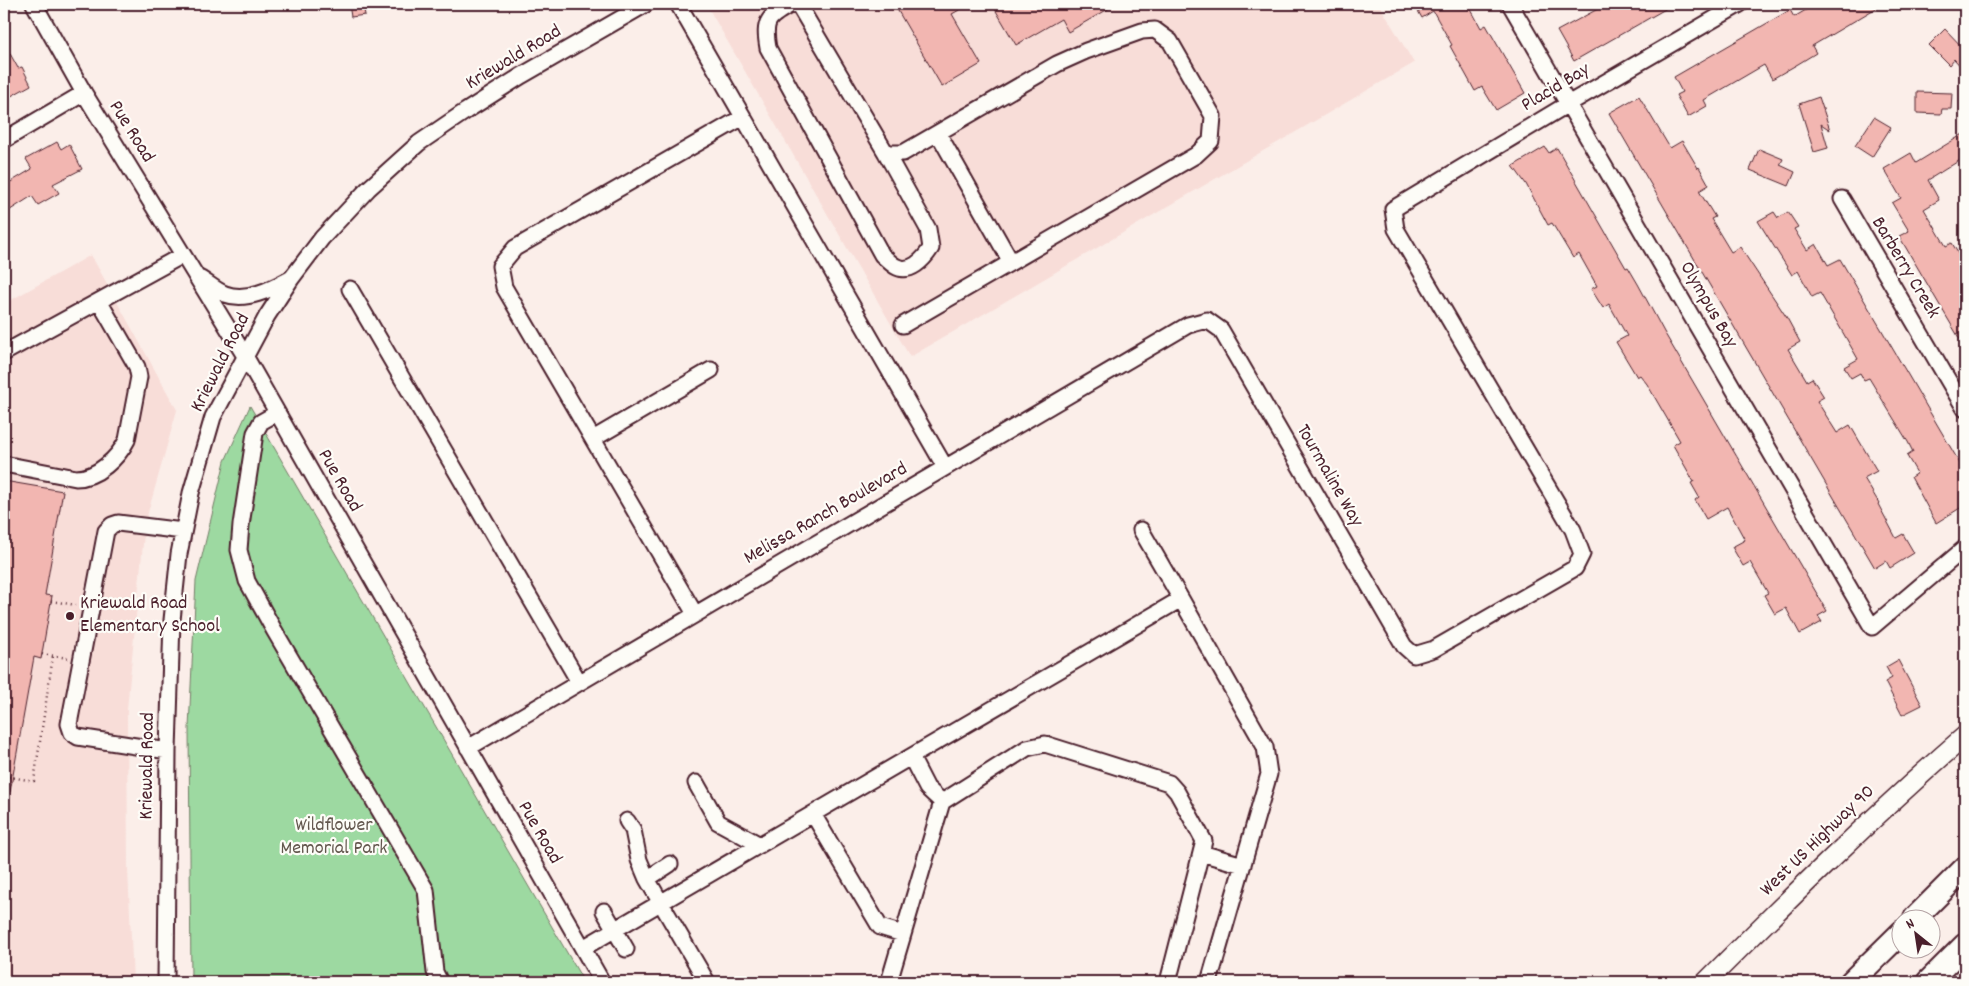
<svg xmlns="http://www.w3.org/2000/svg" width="1969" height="986" viewBox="0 0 1969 986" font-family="Dekko,sans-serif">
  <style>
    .built { fill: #f8ddd8 }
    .green { fill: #9dd9a1; stroke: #747c66 }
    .building { fill: #f2b6b1; stroke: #4a1f2b }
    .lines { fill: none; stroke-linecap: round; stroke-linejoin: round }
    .minor-casing { stroke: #4a1f2b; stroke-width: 19 }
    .major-casing { stroke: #4a1f2b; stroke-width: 22 }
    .highway-casing { stroke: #4a1f2b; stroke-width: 26 }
    .path { stroke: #4a1f2b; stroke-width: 2.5; stroke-dasharray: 1 4; stroke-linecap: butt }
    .minor { stroke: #fdfcf7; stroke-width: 15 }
    .major { stroke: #fdfcf7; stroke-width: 19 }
    .highway { stroke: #fdfcf7; stroke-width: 22 }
    .poi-dot { fill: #4a1f2b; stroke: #fdfcf7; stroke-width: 2 }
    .labels { text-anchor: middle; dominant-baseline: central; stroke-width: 4.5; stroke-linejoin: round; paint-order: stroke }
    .street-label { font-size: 20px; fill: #4a1f2b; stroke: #fdfcf7 }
    .poi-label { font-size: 20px; fill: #4a1f2b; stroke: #fdfcf7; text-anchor: start }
    .park-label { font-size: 20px; fill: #63574e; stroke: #fdfcf7 }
  </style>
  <rect width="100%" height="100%" fill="#fbeee9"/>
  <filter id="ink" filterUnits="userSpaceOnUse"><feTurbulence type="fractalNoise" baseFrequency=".02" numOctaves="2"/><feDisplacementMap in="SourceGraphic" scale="10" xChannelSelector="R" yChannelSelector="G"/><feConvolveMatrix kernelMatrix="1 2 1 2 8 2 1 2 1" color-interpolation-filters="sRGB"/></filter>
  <g filter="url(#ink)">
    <path class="built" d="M706 4H1379L1414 63 910 357Z
      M91 255 177 410 145 523 127 709 128 869 133 982H4V304Z"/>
    <path class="green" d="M250 406 584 982H191L189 728 196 581 225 461Z"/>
    <path class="building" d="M349 4H363L365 15 351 17Z
      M894 4H970L952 14 981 64 942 87Z
      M992 4H1117L1068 32 1061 19 1016 45Z
      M1414 4H1468L1481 28 1486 25 1525 93 1496 110 1482 87 1475 91 1450 46 1452 45 1433 11 1422 18Z
      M1607 4H1674L1574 61 1557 31Z
      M1816 4H1883L1812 46 1816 53 1798 64 1772 79 1764 65 1704 100 1707 106 1688 117 1676 95 1682 92 1674 77 1790 10 1794 17Z
      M1945 29 1965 50V71L1954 59 1949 65 1929 45Z
      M4 43 18 68 22 67 31 85 4 100Z
      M1917 92 1952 93 1951 109H1942L1941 114 1917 113Z
      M1639 96 1670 148 1682 141 1698 168 1699 167 1709 185 1699 191 1715 217 1711 219 1731 252 1740 247 1787 318 1800 342 1788 349 1807 381 1812 378 1824 397 1817 401 1837 433 1850 425 1877 471 1864 478 1879 503 1878 504 1896 538 1903 534 1914 553 1890 568 1886 561 1875 568 1609 113Z
      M1819 97 1830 130 1821 124 1828 148 1814 152 1799 104Z
      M1874 117 1891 127 1872 157 1855 146Z
      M1965 133V157L1928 180 1939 200 1924 209 1946 246 1952 243 1965 265V348L1899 236 1909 231 1892 203 1901 198 1884 169 1911 153 1916 163Z
      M57 142 61 149 69 144 82 169 53 184 59 193 38 205 32 196 4 214V186L32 169 26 159Z
      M1545 147 1549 153 1557 148 1626 268 1628 267 1638 284 1664 332 1827 611 1818 616 1822 622 1800 634 1786 608 1775 614 1764 595 1768 593 1750 562 1743 566 1732 547 1745 540 1727 507 1706 519 1695 500 1699 497 1691 483 1694 482 1673 445 1680 441 1647 384 1640 375 1637 377 1616 342 1627 336 1609 304 1603 308 1591 289 1597 286 1579 254 1573 258 1552 223 1548 225 1526 184 1513 166Z
      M1759 149 1783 159 1780 165 1795 172 1789 186 1750 170Z
      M1774 212 1778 218 1788 212 1798 227 1794 229 1807 250 1816 244 1828 265 1840 259 1965 472V505L1936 523 1911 477 1917 473 1907 456 1913 452 1908 442 1869 378 1864 380 1860 373 1851 378 1844 367 1858 359 1842 331 1820 293 1812 297 1798 271 1792 275 1758 221Z
      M4 481 63 491 45 595 52 596 41 659 34 657 10 792H4Z
      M1898 660 1922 705 1902 715 1885 682 1892 678 1886 667Z"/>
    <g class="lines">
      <g class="minor-casing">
        <path id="minor" d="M34 4 84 93 245 356 602 982
          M678 4 945 467
          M792 4C768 17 763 20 768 48L882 255C886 258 890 263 895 266 910 275 924 259 931 248L928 229 886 153
          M798 4 886 153H903L1057 64 1086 51 1142 31 1155 30 1170 41 1213 116 1211 141 1196 155 903 325
          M1510 4 1872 627 1965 548
          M938 133 1011 262
          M4 140 84 93
          M1842 199 1965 409
          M201 279C209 284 217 291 225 294 247 302 271 289 290 279
          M350 289 579 682
          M4 353 183 255
          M277 413 261 422 255 433 241 525 239 550 247 581 274 630 426 890 435 972 440 982
          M593 439 711 370
          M4 464 76 478C97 478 118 458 127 440L139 377 137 367 99 301
          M1141 530 1181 599
          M695 614 504 287 500 266 515 248 743 117
          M468 748 1188 325 1207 320 1221 330 1404 646 1414 655 1434 649 1575 568 1582 554 1573 530 1396 229 1393 209 1568 104 1740 4
          M168 751 78 737 72 733 69 724 106 531 112 525 118 523 183 531
          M911 757 927 788 942 802
          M696 783 718 822 760 845
          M813 814 880 927 903 934
          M627 821 633 830 639 860 647 879
          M1201 853 1243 865
          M670 864 647 879 707 982
          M604 911 626 949
          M583 948 1181 599 1265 747 1269 774 1209 982
          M166 982 168 751 172 620 179 554 191 493 213 417 267 316 291 279 322 238 368 189 419 143 466 111 521 76 646 4
          M889 982 942 802 1027 748 1045 744 1169 783 1177 792 1204 841 1168 982"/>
      </g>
      <g class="major-casing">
        <path id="major" d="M1706 982C1790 898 1875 814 1965 736"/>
      </g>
      <g class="highway-casing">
        <path id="highway" d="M1915 918 1965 868
          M1851 982 1902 932
          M1928 982 1965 945"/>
      </g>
      <path class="path" d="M51 601 76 605
        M42 654 68 658
        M4 776 34 781 53 656"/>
      <use href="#minor" class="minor"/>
      <use href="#major" class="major"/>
      <use href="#highway" class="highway"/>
    </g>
  </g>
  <circle class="poi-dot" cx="70" cy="616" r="5"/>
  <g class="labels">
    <g class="street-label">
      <text transform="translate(514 58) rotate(-31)">Kriewald Road</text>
      <text transform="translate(1556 88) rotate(-31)">Placid Bay</text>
      <text transform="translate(131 132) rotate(58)">Pue Road</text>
      <text transform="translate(1905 268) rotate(59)">Barberry Creek</text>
      <text transform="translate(1708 305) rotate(60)">Olympus Bay</text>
      <text transform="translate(221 363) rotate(-63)">Kriewald Road</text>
      <text transform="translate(1329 476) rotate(60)">Tourmaline Way</text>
      <text transform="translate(339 481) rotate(60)">Pue Road</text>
      <text transform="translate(826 514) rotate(-30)">Melissa Ranch Boulevard</text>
      <text transform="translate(148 766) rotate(-89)">Kriewald Road</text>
      <text transform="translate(539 833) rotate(60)">Pue Road</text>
      <text transform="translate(1818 841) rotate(-44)">West US Highway 90</text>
    </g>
    <g class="poi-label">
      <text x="80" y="604">Kriewald Road<tspan x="80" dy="23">Elementary School</tspan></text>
    </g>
    <g class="park-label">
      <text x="334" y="826">Wildflower<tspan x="334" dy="23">Memorial Park</tspan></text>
    </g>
  </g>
  <rect width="1969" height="986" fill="none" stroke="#fdfcf7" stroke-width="20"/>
  <rect x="10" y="10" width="1949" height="966" fill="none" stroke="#4a1f2b" stroke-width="2" filter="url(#ink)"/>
  <g transform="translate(1916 934) rotate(330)"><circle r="24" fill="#fdfcf7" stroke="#b5a4a5"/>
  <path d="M0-4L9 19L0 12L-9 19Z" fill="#4a1f2b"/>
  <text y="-8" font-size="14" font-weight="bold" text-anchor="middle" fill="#4a1f2b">N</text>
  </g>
</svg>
